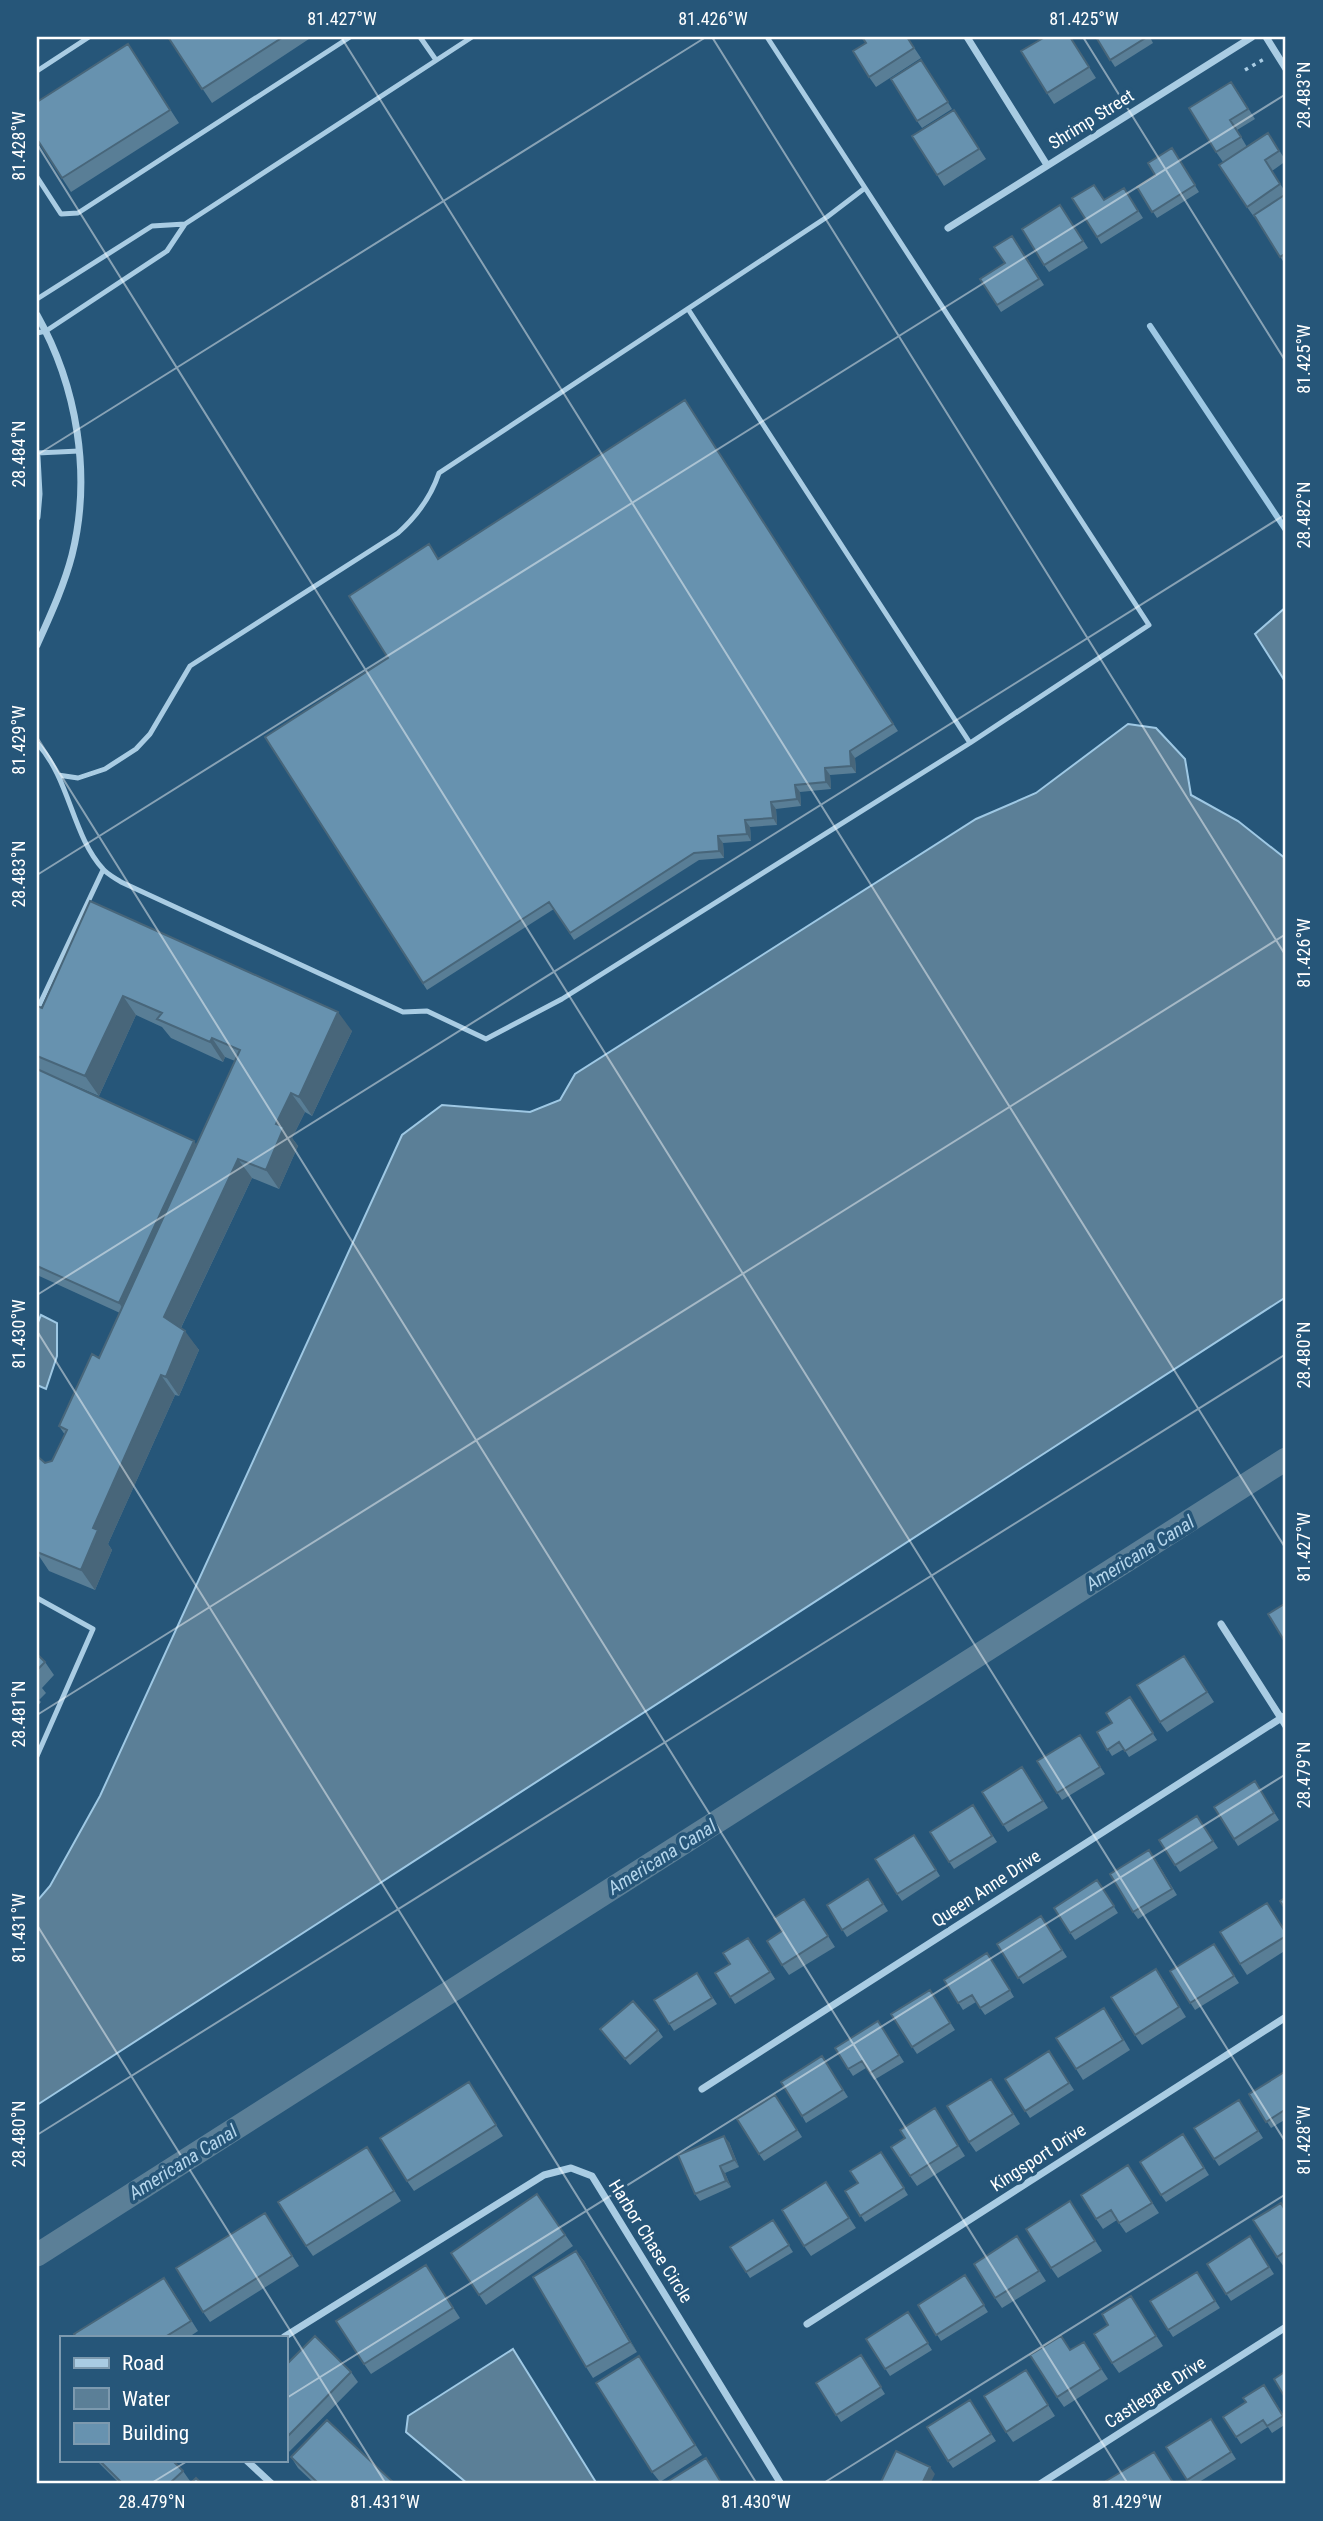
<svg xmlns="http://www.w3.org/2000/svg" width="1323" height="2521" viewBox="0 0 1323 2521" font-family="'Roboto Condensed',sans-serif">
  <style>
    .water { fill: #5b7f97; stroke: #9ec8e4; stroke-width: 2 }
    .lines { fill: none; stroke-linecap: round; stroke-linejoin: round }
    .stream { stroke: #9ec8e4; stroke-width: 6 }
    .canal { stroke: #5b7f97; stroke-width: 23 }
    .path { stroke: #a9cce3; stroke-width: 3.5; stroke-dasharray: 3.5 5; stroke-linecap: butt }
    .service { stroke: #a9cce3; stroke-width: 5 }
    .minor { stroke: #a9cce3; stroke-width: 7 }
    .wall { fill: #597e96; fill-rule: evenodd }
    .shaded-wall { fill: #48667a }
    .building { fill: #6792af; stroke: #48667a; stroke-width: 2 }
    .ticks { fill: none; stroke: #fff; stroke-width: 2; stroke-opacity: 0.45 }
    .labels { text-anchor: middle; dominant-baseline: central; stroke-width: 7; stroke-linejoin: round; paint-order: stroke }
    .street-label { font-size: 18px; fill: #fff; stroke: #265679 }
    .water-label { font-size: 19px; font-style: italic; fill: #b4d5eb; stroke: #265679 }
    .neatline { fill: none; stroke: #fff; stroke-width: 2.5 }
    .ticks-label { font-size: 18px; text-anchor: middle; fill: #fff }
  </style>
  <rect width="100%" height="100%" fill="#265679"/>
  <path class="water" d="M1286 607V683L1255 634Z
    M1128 724 1156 728 1185 759 1191 795 1238 821 1286 859V1297L37 2105V1901L50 1886 100 1796 402 1135 442 1105 530 1112 560 1100 575 1074 976 819 1036 793Z
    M41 1315 57 1323V1356L46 1389 37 1385V1325Z
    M513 2349 597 2484H468L406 2432 408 2416Z"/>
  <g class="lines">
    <path class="stream" d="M1150 326 1286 530"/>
    <path class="canal" d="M37 2255 1286 1459"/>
    <path class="path" d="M1245 70 1264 59"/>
    <path class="service" d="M420 37 436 60
      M37 71 89 37
      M37 177 61 214 78 213 350 37
      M37 299 152 226 185 224
      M688 309 970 743
      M37 333 46 331 167 251 185 224 472 37
      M37 453 79 451
      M37 743C70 779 72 835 103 869 107 874 115 878 121 882L403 1012 427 1011 486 1039 562 999 970 743 1149 625 767 37
      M58 775 78 778 105 769 136 749 150 734 190 666 398 533C417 516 431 497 439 473L827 217 865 188
      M37 1010 103 870
      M37 1598 93 1629 37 1756"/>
    <path class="minor" d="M967 37 1047 165
      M1266 37 1286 69
      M948 228 1252 37
      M37 315C77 386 92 475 72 555 64 586 50 616 37 645
      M37 457 39 494 37 517
      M1221 1624 1286 1726
      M702 2089 1286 1715
      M807 2324 1286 2017
      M284 2337 544 2175 571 2168 592 2176 781 2484
      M246 2460 272 2484
      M1040 2484 1286 2327"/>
  </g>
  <path class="wall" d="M168 37H312L212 103Z
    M907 37 921 58 876 87 869 77Z
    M1070 37 1096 78 1054 104 1047 93Z
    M1096 37H1150L1153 43 1115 67Z
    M128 44 179 123 71 192 62 178Z
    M926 67 952 109 922 128 917 121Z
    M1238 92 1255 119 1237 130 1247 147 1268 133 1286 161 1272 171 1286 193V266L1255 216 1254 217 1247 207 1223 162 1216 152Z
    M954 110 986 159 944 186 937 175Z
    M1176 155 1199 192 1157 218 1137 187 1155 175Z
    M1124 188 1143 218 1101 244 1097 237 1104 200Z
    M1065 212 1088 248 1049 272 1044 265Z
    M1017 243 1044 285 1001 312 980 279 1005 263Z
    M685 400 898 731 855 758 856 773 830 775 831 789 800 792 801 806 776 809 777 825 750 827 751 841 723 843 724 858 699 860 574 940 554 909 427 990 265 737 388 658 439 559Z
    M90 901 352 1031 312 1116 305 1112 292 1138 298 1146 279 1189 252 1178 181 1328 199 1350 179 1396 175 1395 108 1544 112 1550 95 1590 49 1571 37 1553V1456L45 1463 52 1461 65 1435 59 1426 99 1358 120 1313 37 1275V1006L42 1008ZM136 1015 162 1027 171 1038 223 1062 225 1057 235 1061 197 1145 43 1072 99 1096Z
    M37 1654 45 1662 54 1675 42 1688 46 1693 39 1700 41 1702 37 1707Z
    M1191 1666 1214 1702 1167 1732 1160 1722Z
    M1130 1697 1157 1740 1129 1757 1124 1749 1112 1756 1097 1732 1112 1723Z
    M1080 1735 1105 1774 1062 1800 1037 1761Z
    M1027 1774 1048 1808 1008 1832 982 1792Z
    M1255 1781 1279 1820 1238 1846 1214 1807Z
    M973 1805 997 1842 954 1869 930 1832Z
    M1197 1816 1218 1848 1180 1872 1159 1840Z
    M914 1835 940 1876 902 1901 897 1894Z
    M1154 1857 1177 1895 1138 1919 1133 1912Z
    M868 1879 888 1911 847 1937 827 1905Z
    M1097 1880 1118 1913 1075 1940 1054 1908Z
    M1267 1903 1286 1932V1950L1247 1975 1240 1964Z
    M811 1909 835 1947 789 1975 782 1965V1931Z
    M1041 1916 1067 1957 1023 1984 997 1944Z
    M753 1944 775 1979 735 2004 715 1973 730 1964Z
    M1214 1944 1239 1983 1195 2010 1170 1971Z
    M992 1960 1014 1997 985 2015 976 2002 963 2010 944 1980Z
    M697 1973 717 2004 674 2031 654 2000Z
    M1163 1979 1186 2017 1142 2045 1135 2035Z
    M930 1990 955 2030 917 2054 891 2014Z
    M1111 2018 1130 2050 1083 2080 1076 2069Z
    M878 2021 904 2062 874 2080 866 2068 853 2076 835 2048Z
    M600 2029 658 2030 663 2037 630 2065Z
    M1049 2051 1074 2090 1030 2118 1005 2079Z
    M822 2056 848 2097 806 2123 802 2116Z
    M1286 2071V2119L1271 2128 1249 2094Z
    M469 2082 503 2136 414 2191 407 2181Z
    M998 2089 1020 2124 976 2152 969 2142Z
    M1239 2100 1263 2138 1219 2166 1194 2128Z
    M780 2102 802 2137 764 2161 759 2154Z
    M935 2108 965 2156 917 2186 910 2176 905 2138Z
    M1188 2141 1209 2175 1166 2202 1161 2195Z
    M729 2142 739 2167 725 2173 731 2187 700 2201 695 2194Z
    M367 2147 401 2201 313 2256 306 2246Z
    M886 2159 908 2195 865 2222 845 2191 858 2183Z
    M1128 2165 1159 2213 1126 2233 1117 2220 1103 2229 1096 2219Z
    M833 2192 856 2228 811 2256 804 2246Z
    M537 2194 573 2246 486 2305 451 2253Z
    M1070 2201 1102 2251 1058 2278 1051 2268Z
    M1286 2209V2265L1284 2267 1277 2257Z
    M265 2213 299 2266 210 2322 203 2312Z
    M773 2220 793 2252 750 2278 730 2247Z
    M1017 2236 1046 2281 1002 2308 995 2298Z
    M1250 2236 1274 2274 1231 2301 1207 2264Z
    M576 2251 584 2261 637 2352 593 2378 586 2367Z
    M426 2265 460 2318 371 2374 364 2364Z
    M1197 2272 1220 2308 1173 2337 1150 2301Z
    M965 2275 988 2312 941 2341 918 2305Z
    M171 2288 198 2331 189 2337H76Z
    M1131 2296 1163 2346 1119 2373 1112 2363 1108 2325Z
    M908 2312 932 2350 890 2376 866 2339Z
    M1084 2342 1108 2379 1064 2407 1057 2397 1071 2350Z
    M861 2355 885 2394 841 2422 816 2383Z
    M639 2356 702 2455 660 2482 652 2472Z
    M285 2366 351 2372 358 2382 285 2456Z
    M1026 2370 1055 2416 1013 2442 1006 2432Z
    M1264 2385 1286 2419V2424L1272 2433 1268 2427 1241 2444 1223 2417 1246 2402Z
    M970 2400 996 2441 953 2468 948 2461Z
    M1211 2419 1236 2459 1196 2484H1189L1166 2447Z
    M291 2457 395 2484H315L298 2468Z
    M96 2460H172L183 2471 190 2481 187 2484H120Z"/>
  <path class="shaded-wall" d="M850 751 855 758 856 773 851 766Z
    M825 768 830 775 831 789 826 782Z
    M795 785 800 792 801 806 797 799Z
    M771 802 776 809 777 825 773 818Z
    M745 820 750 827 751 841 747 834Z
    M718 836 723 843 724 858 719 851Z
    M123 996 136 1015 99 1096 85 1076Z
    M338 1012 352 1031 312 1116 299 1097Z
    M212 1038 225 1057 223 1062 210 1042Z
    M291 1093 305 1112 292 1138 298 1146 279 1189 266 1170 276 1124Z
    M194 1141 203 1154 128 1316 119 1303Z
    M238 1159 252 1178 177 1336 164 1317Z
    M185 1331 199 1350 179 1396 166 1377Z
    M161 1375 175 1395 108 1544 112 1550 95 1590 81 1570 93 1528Z
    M724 2136 729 2142 739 2167 734 2160Z
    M720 2166 725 2173 731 2187 726 2181Z
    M576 2251 584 2261 637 2352 630 2342Z
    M930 2467 935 2474 930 2484H922Z"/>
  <path class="building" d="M168 37H283L202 89Z
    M862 37H907L914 48 869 77 853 51 866 43Z
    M1045 37H1070L1089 67 1047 93 1021 51Z
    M1096 37H1147L1110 60Z
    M128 44 170 110 62 178 37 139V102Z
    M921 60 948 102 917 121 891 79Z
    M1231 82 1248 109 1230 120 1241 137 1216 152 1189 108Z
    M954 110 979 149 937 175 912 136Z
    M1268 133 1279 151 1265 160 1280 184 1247 207 1219 165Z
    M1172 148 1195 185 1152 212 1137 187 1155 175 1148 163Z
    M1094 185 1104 200 1124 188 1138 211 1097 237 1072 198Z
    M1286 194V253L1280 257 1254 215Z
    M1060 205 1083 241 1044 265 1022 229Z
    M1012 236 1039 279 997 305 980 279 1005 263 994 247Z
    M685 400 893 724 850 751 851 766 825 768 826 782 795 785 797 799 771 802 773 818 745 820 747 834 718 836 719 851 694 853 570 933 549 902 423 983 265 737 388 658 349 596 429 544 438 559Z
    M90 901 338 1012 299 1097 291 1093 276 1124 284 1127 266 1170 238 1159 164 1317 185 1331 166 1377 161 1375 93 1528 98 1530 81 1570 37 1552V1456L45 1463 52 1461 67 1430 59 1426 92 1354 99 1358 240 1050 212 1038 210 1042 157 1019 162 1013 123 996 85 1076 37 1056V1006L42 1008Z
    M37 1069 194 1141 119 1303 37 1266Z
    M1286 1603V1642H1285L1268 1614Z
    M37 1654 45 1662 37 1670Z
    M1184 1656 1207 1692 1160 1722 1137 1685Z
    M1130 1697 1153 1733 1125 1751 1119 1742 1107 1750 1097 1732 1112 1723 1106 1713Z
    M1080 1735 1100 1767 1057 1793 1037 1761Z
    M1022 1767 1043 1801 1003 1825 982 1792Z
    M1255 1781 1274 1813 1234 1839 1214 1807Z
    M973 1805 992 1836 949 1862 930 1832Z
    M1197 1816 1213 1841 1175 1865 1159 1840Z
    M914 1835 936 1870 897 1894 875 1859Z
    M1149 1850 1172 1889 1133 1912 1110 1874Z
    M868 1879 883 1904 842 1930 827 1905Z
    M1097 1880 1114 1906 1070 1933 1054 1908Z
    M1286 1897V1910L1280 1901Z
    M804 1899 828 1936 782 1965 767 1941 782 1931 774 1918Z
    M1267 1903 1286 1933V1936L1240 1964 1220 1932Z
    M1041 1916 1062 1950 1018 1978 997 1944Z
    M748 1938 770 1972 730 1997 715 1973 730 1964 723 1953Z
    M1214 1944 1234 1976 1190 2003 1170 1971Z
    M987 1953 1010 1990 980 2008 972 1995 958 2003 944 1980Z
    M1156 1969 1179 2007 1135 2035 1111 1997Z
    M697 1973 712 1998 669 2024 654 2000Z
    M930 1990 950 2023 912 2047 891 2014Z
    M633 2001 658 2030 625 2059 600 2029Z
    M1104 2008 1123 2040 1076 2069 1056 2038Z
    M878 2021 899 2055 870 2073 862 2061 848 2069 835 2048Z
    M1049 2051 1069 2083 1025 2111 1005 2079Z
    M822 2056 843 2090 802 2116 781 2082Z
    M1286 2071V2109L1266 2122 1249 2094Z
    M991 2079 1013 2114 969 2142 947 2106Z
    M469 2082 496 2125 407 2181 380 2138Z
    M775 2095 797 2130 759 2154 737 2119Z
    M1239 2100 1258 2131 1214 2159 1194 2128Z
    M935 2108 958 2146 910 2176 891 2147 905 2138 900 2130Z
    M1183 2134 1204 2168 1161 2195 1140 2162Z
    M724 2136 734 2160 720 2166 726 2181 695 2194 678 2155Z
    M367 2147 394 2191 306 2246 278 2202Z
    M881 2152 904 2188 860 2216 845 2191 858 2183 850 2171Z
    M1128 2165 1152 2203 1119 2223 1111 2210 1096 2219 1081 2195Z
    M826 2182 849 2218 804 2246 782 2210Z
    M537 2194 565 2235 479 2295 451 2253Z
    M1070 2201 1095 2241 1051 2268 1026 2229Z
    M1281 2203 1285 2210 1286 2209V2251L1277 2257 1253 2220Z
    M265 2213 292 2256 203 2312 176 2268Z
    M773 2220 789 2245 746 2272 730 2247Z
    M1017 2236 1039 2271 995 2298 974 2264Z
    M1250 2236 1269 2267 1226 2294 1207 2264Z
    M576 2251 630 2342 586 2367 533 2277Z
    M426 2265 453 2308 364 2364 336 2321Z
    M1197 2272 1215 2301 1168 2330 1150 2301Z
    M965 2275 984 2305 936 2335 918 2305Z
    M164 2278 191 2321 165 2337H76L74 2334Z
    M1131 2296 1156 2336 1112 2363 1094 2334 1108 2325 1102 2314Z
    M908 2312 928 2343 885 2369 866 2339Z
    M315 2336 351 2372 285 2439V2366Z
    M1061 2336 1070 2350 1084 2342 1101 2369 1057 2397 1030 2355Z
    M861 2355 881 2387 836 2415 816 2383Z
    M639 2356 695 2445 652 2472 596 2383Z
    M1026 2370 1048 2405 1006 2432 984 2396Z
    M1286 2371V2399L1274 2379Z
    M1264 2385 1283 2416 1267 2426 1263 2420 1236 2437 1223 2417 1246 2402 1243 2398Z
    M970 2400 991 2434 948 2461 927 2427Z
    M1211 2419 1231 2452 1187 2480 1166 2447Z
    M327 2420 395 2484H319L291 2457Z
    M896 2451 930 2467 922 2484H886L881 2482Z
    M1154 2452 1174 2484H1108L1106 2481Z
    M706 2458 722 2484H664Z
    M99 2460H172L183 2471 169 2484H123Z
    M196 2478 202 2484H190Z"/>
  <path class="ticks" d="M341 37 1286 1549M712 37 1286 956M1083 37 1286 362M37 144 1286 2143M37 455 706 37M37 737 1128 2484M37 875 1286 94M37 1295 1286 514M37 1331 757 2484M37 1715 1286 934M37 1925 386 2484M37 2135 1286 1354M285 2399 1286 1774M150 2484 189 2460M822 2484 1286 2194"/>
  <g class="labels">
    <g class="street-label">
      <text transform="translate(1091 119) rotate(-32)">Shrimp Street</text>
      <text transform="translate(986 1888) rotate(-33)">Queen Anne Drive</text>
      <text transform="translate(1038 2157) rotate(-33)">Kingsport Drive</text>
      <text transform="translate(651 2241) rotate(58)">Harbor Chase Circle</text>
      <text transform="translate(1155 2392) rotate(-33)">Castlegate Drive</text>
    </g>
    <g class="water-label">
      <text transform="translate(1140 1553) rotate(-32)">Americana Canal</text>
      <text transform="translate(662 1857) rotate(-32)">Americana Canal</text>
      <text transform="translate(183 2162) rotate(-32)">Americana Canal</text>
    </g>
  </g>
  <rect width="1323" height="2521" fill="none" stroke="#265679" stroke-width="77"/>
  <rect x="60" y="2336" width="228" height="126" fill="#265679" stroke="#7d9aaf" stroke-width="2"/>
  <rect x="74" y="2358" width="35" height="10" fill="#a9cce3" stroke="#7d9aaf" stroke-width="2"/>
  <text x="122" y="2370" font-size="21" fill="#ffffff">Road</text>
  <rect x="74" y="2388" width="35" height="21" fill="#5b7f97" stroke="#7d9aaf" stroke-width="2"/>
  <text x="122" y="2406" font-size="21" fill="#ffffff">Water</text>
  <rect x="74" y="2423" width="35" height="21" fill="#6792af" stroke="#7d9aaf" stroke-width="2"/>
  <text x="122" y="2440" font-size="21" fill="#ffffff">Building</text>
  <rect x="38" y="38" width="1246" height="2444" class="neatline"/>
  <g class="ticks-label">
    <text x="342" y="25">81.427°W</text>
    <text x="713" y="25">81.426°W</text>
    <text x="1084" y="25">81.425°W</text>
    <text transform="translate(1304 95) rotate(-90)" y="6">28.483°N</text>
    <text transform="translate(19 146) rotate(-90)" y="6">81.428°W</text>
    <text transform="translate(1304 359) rotate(-90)" y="6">81.425°W</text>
    <text transform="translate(19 454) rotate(-90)" y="6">28.484°N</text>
    <text transform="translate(1304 515) rotate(-90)" y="6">28.482°N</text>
    <text transform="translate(19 740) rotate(-90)" y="6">81.429°W</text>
    <text transform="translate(19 874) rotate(-90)" y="6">28.483°N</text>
    <text transform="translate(1304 953) rotate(-90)" y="6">81.426°W</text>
    <text transform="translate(19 1334) rotate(-90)" y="6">81.430°W</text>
    <text transform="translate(1304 1355) rotate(-90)" y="6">28.480°N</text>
    <text transform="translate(1304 1547) rotate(-90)" y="6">81.427°W</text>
    <text transform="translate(19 1714) rotate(-90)" y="6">28.481°N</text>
    <text transform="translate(1304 1775) rotate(-90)" y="6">28.479°N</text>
    <text transform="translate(19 1928) rotate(-90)" y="6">81.431°W</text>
    <text transform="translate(19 2134) rotate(-90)" y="6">28.480°N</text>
    <text transform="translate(1304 2140) rotate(-90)" y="6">81.428°W</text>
    <text x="152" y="2508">28.479°N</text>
    <text x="385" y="2508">81.431°W</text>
    <text x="756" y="2508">81.430°W</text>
    <text x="1127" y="2508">81.429°W</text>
  </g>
</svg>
